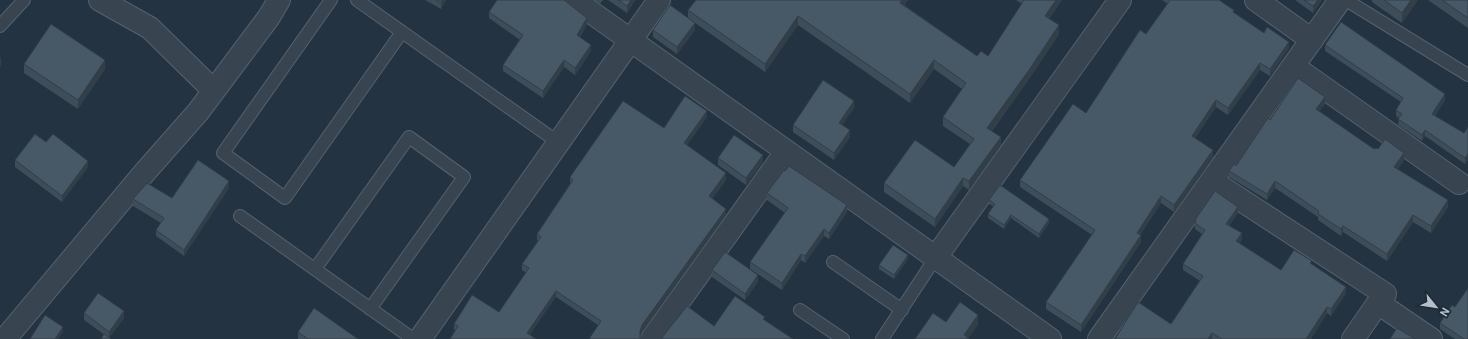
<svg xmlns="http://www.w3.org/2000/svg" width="1468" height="339" viewBox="0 0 1468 339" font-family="Roboto,sans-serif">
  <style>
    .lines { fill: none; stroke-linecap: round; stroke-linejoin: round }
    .lane-casing { stroke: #55626e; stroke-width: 14 }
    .street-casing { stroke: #55626e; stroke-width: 24 }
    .lane { stroke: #384551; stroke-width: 12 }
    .street { stroke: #384551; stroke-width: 22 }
    .wall { fill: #3d4d59 }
    .shaded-wall { fill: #323e48 }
    .building { fill: #475967; stroke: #323e48 }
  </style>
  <rect width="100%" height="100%" fill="#233341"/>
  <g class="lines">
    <g class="lane-casing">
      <path id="lane" d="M331 0 223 153 285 198 402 32
        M357 0 559 143
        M1346 0 1468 75
        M0 26 24 0
        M240 216 413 339
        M833 262 902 310
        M315 269 409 137 464 177 370 309
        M800 310 843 339
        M882 339 936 257"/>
    </g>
    <g class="street-casing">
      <path id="street" d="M100 0 150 28 213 90
        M574 0 1050 339
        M1256 0 1312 40
        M1293 66 1459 183
        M1212 181 1385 294 1378 303 1431 339
        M936 257 1120 0
        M5 339 145 172 198 112 269 17 279 0
        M420 339 659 0
        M652 339 786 152
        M1099 339 1340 0
        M1353 339 1378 303"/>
    </g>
    <use href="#lane" class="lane"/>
    <use href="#street" class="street"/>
  </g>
  <path class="wall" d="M425 0H446L441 9Z
    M595 0H603L600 4Z
    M608 0H635L627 13Z
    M908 0 904 5 977 56H988L1022 4 1016 0H1062L1049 19 1059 34 1029 79 992 131 1001 145 969 190 963 186 935 227 884 192V183L954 167 970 144 943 126V117L962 89 934 69 910 103 798 25 765 72 695 23V30L677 54 653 37V30L688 18V10Z
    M1162 0H1219L1234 13 1264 33 1289 48 1270 76 1260 70 1228 115 1216 107 1195 138 1213 157 1174 212 1161 203 1140 235 1141 242 1081 332 1046 309V302L1092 235 1020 187V180L1086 113 1168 4Z
    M1295 0H1322L1313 13Z
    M1372 0H1418L1402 23 1372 2Z
    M1428 0H1468V28Z
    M489 12 587 25 580 37 591 51 575 75 564 67 543 98 503 71V65L520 40 489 18Z
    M1325 45 1445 100 1435 116 1464 133 1468 127V160L1465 164 1425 136 1422 141 1398 125 1399 118 1396 116V110L1401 102 1325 51Z
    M24 64 105 69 78 109 24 73Z
    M1325 104 1319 111 1374 149H1378L1404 160 1398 169 1448 207 1431 233 1413 222 1387 261 1343 232 1341 236 1318 220V217L1275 188 1267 200 1229 177V171L1236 166 1270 120Z
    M854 108 842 125 850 137 834 160 793 132V125Z
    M707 117 687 145 726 180 712 199 726 215 642 332 640 336 598 325 556 297 455 330H454V324L499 312 526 273 522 270V264L538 241 537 240V234L570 184V177L664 128Z
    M46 142 88 167 62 202 15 167V160Z
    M718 158 763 162 746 185 718 165Z
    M229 188 184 256 156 236V230L161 223 133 206V199L172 198Z
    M767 193 847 212 829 239 824 236 805 263 801 260 782 290 750 269V262L785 213 767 200Z
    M989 200 1049 223 1039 238 1011 218 1004 229 988 218V214L993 206 989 204Z
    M1238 213 1229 226 1242 240 1239 243 1281 270 1312 264 1346 293 1331 316 1327 313 1311 339H1115L1171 324 1200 281 1183 270V264L1202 234 1195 229V220Z
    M908 259 894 279 879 269V265Z
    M712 270 758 282 745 300 712 277Z
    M84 313 124 318 109 338 84 320Z
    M1440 323 1468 339H1455L1440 329Z
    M298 332 358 339H298Z"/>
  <path class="shaded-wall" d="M442 0H446L441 9V3Z
    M631 0H635L627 13V6Z
    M902 0H908L900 11V3Z
    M1056 0H1062L1045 25V16Z
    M1318 0H1322L1313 13V6Z
    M1411 0H1418L1402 23V13Z
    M798 16V25L765 72V64Z
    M587 18V25L577 41V35Z
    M695 23V30L677 54V47Z
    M1059 25V34L1029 79 987 137V128Z
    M1289 42V48L1270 76V69Z
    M591 45V51L575 75V68Z
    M1 57V66L0 67V58Z
    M105 60V69L78 109V100Z
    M564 60V67L543 98V91Z
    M934 60V69L910 103V94Z
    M1260 63V70L1228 115V108Z
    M1445 94V100L1432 120V114Z
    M1325 97V104L1316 116V109Z
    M1216 100V107L1192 143V136Z
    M854 101V108L839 130V123Z
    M707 111V117L684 149V143Z
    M850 130V137L834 160V153Z
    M1425 130V136L1422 141V135Z
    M1001 137V145L969 190V181Z
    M1213 150V157L1174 212V205Z
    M1404 153V160L1394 174V167Z
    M1468 154V160L1465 164V158Z
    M763 155V162L746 185V178Z
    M88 161V167L62 202V196Z
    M726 173V180L709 203V196Z
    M963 178V186L935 227V219Z
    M229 181V188L184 256V250Z
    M1275 181V188L1267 200V194Z
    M1161 196V203L1137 239V233Z
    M1448 200V207L1431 233V226Z
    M847 205V212L829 239V233Z
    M1238 207V213L1226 230V224Z
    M726 209V215L642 332 640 337V331L642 325Z
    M1011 215V218L1004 229V225Z
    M1413 215V222L1387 261V254Z
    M1049 219V223L1039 238V234Z
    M1343 226V232L1341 236V229Z
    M824 229V236L805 263V256Z
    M1242 233V240L1236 248V241Z
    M1141 235V242L1081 332V325Z
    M801 254V260L782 290V283Z
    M908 255V259L894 279V275Z
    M758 275V282L745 300V294Z
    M1346 287V293L1331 316V309Z
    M556 291V297L527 339V333Z
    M1327 307V313L1311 339H1306Z
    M124 311V318L109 338V332Z
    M978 315V325L968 339 964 335Z
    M63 327V332L58 339H55Z
    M1212 333V339H1208Z"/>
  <path class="building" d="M436 0H442L441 3Z
    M497 0H564L587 18 577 35 591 45 575 68 564 60 543 91 503 65 523 35 489 12Z
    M618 0H631L627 6Z
    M696 0H902L900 3 977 56 981 51 988 56 1024 0H1056L1045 16 1059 25 1029 70 987 128 1001 137 969 181 963 178 935 219 884 183 915 140 954 167 974 139 943 117 966 83 934 60 910 94 798 16 765 64 688 10Z
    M1170 0H1219L1234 10 1233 12 1264 33 1267 27 1289 42 1270 69 1260 63 1228 108 1216 100 1192 136 1213 150 1174 205 1161 196 1137 233 1141 235 1081 325 1046 302 1095 230 1020 180 1073 104 1086 113 1140 30 1146 34Z
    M1304 0H1318L1313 6Z
    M1384 0H1411L1402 13Z
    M1442 0H1468V18Z
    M670 5 695 23 677 47 653 30Z
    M1341 22 1445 94 1432 114 1464 133 1468 127V154L1465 158 1425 130 1422 135 1398 119 1402 114 1396 110 1403 98 1325 45Z
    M51 24 105 60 78 100 24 64Z
    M1298 78 1325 97 1316 109 1374 149 1376 148 1378 149 1385 139 1404 153 1394 167 1448 200 1431 226 1413 215 1387 254 1343 226 1341 229 1318 214 1319 211 1275 181 1267 194 1229 171 1234 164 1236 166 1268 118 1270 120Z
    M823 80 854 101 839 123 850 130 834 153 793 125Z
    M685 96 707 111 684 143 726 173 709 196 726 209 642 325 640 331V338L642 339H589L601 321 556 291 527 333 536 339H450L458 326 454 324 472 295 499 312 529 268 522 264 541 237 537 234 573 180 570 177 623 101 664 128Z
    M35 134 46 142 53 134 88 161 62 196 15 160Z
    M734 135 763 155 746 178 718 158Z
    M198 160 229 181 184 250 156 230 164 218 133 199 147 183 172 198Z
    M789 166 847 205 829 233 824 229 805 256 801 254 782 283 750 262 788 208 767 193 784 170 785 171Z
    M1000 185 1049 219 1039 234 1011 215 1004 225 988 214 995 204 989 200Z
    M1215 191 1238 207 1226 224 1242 233 1236 241 1281 270 1294 250 1312 261 1310 263 1346 287 1331 309 1327 307 1306 339H1222L1212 333 1208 339H1115L1138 302 1171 324 1203 276 1183 264 1205 230 1195 223 1196 221 1195 220Z
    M893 245 908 255 894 275 879 265Z
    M725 252 758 275 745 294 712 270Z
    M1468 288V339H1464L1440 323 1452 305 1455 307Z
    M98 293 124 311 109 332 84 313Z
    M735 296 765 317 763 319 793 339H661L687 306 714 326Z
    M960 302 978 315 964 335 969 339H915L933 313 946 322Z
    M314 308 358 339H308L298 332Z
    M45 315 63 327 55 339H30Z
    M1397 328 1415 339H1390Z
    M104 334 111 339H101Z"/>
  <g transform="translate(1436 307) rotate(120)" stroke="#1c2a36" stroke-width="3" paint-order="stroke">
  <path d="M0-3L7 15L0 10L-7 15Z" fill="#b4bfcb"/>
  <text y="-6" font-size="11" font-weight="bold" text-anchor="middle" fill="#b4bfcb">N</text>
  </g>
</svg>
